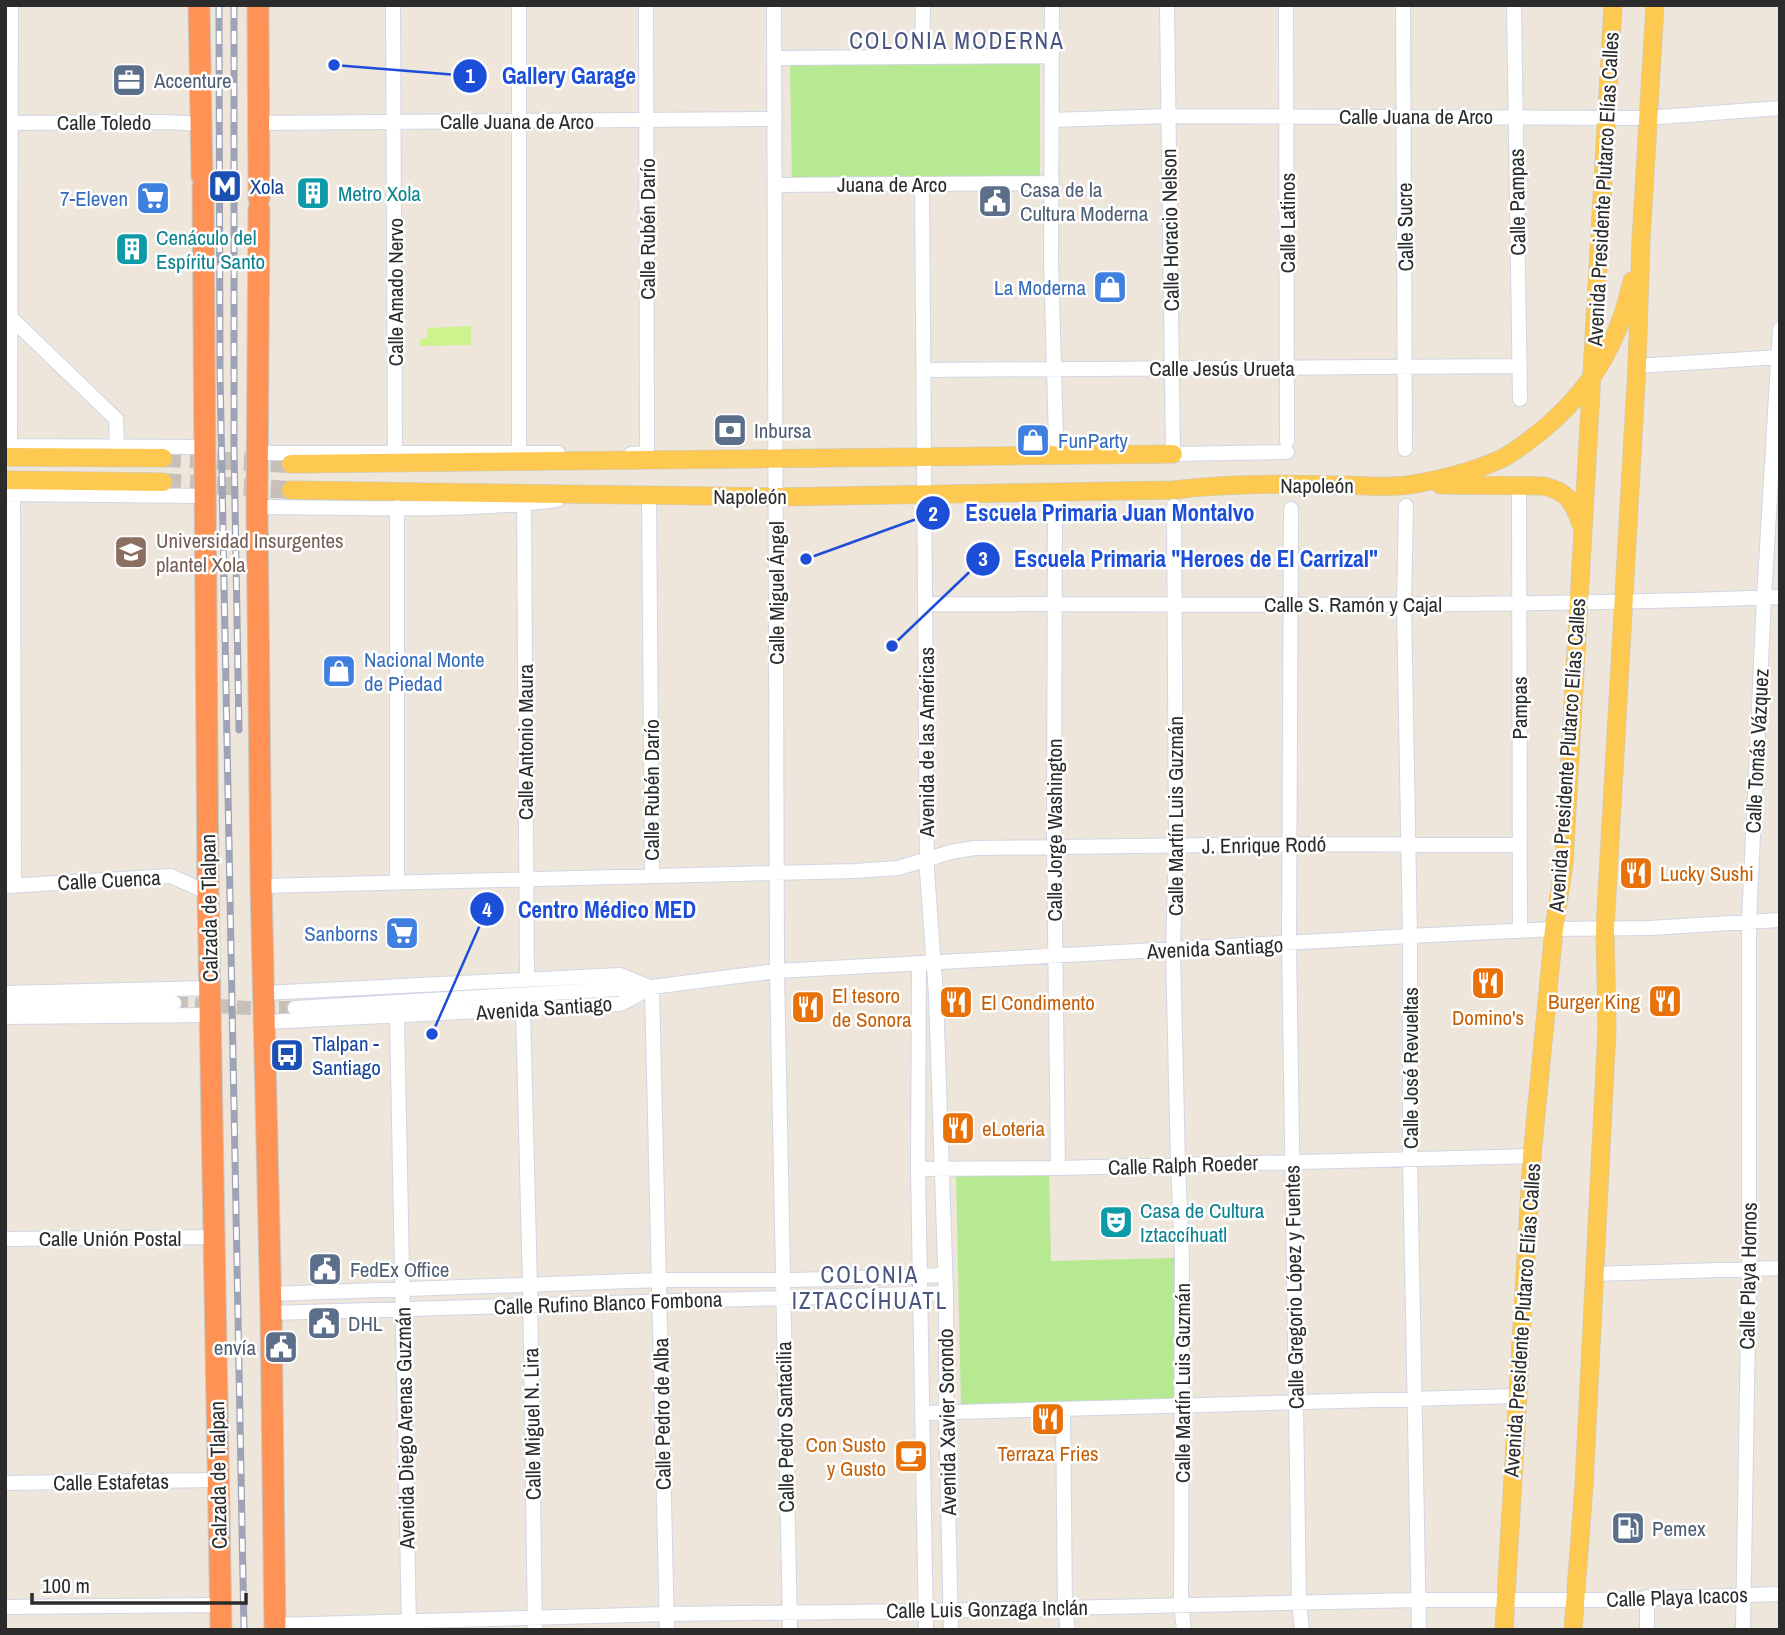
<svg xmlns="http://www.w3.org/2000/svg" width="1785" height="1635" viewBox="0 0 1785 1635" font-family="'Archivo Narrow',sans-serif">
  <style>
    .green { fill: #b7e993 }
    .pitch { fill: #cef28e }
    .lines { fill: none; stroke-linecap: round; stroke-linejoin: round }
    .minor-tunnel { stroke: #c7c0b8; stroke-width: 14; stroke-dasharray: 14 7; stroke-linecap: butt }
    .major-tunnel { stroke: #c7c0b8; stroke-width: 18; stroke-dasharray: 18 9; stroke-linecap: butt }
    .minor-casing { stroke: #d0d6e5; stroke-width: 16 }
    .major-casing { stroke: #c8c8c8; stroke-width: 19 }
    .highway-casing { stroke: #c8c8c8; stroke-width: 23 }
    .minor { stroke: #fff; stroke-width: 14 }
    .major { stroke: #fdc951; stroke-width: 18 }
    .highway { stroke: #ff9355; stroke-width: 21 }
    .rail-casing { stroke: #9ea3b7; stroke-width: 7 }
    .rail { stroke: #fff; stroke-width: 4.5; stroke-dasharray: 13; stroke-linecap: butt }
    .labels { text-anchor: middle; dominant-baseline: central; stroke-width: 5; stroke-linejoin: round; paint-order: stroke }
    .service-label { font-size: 21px; fill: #4e5e75; stroke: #fff; text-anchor: start }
    .street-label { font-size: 21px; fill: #2b2b2b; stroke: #fff }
    .transit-label { font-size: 21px; fill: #164399; stroke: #fff; text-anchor: start }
    .culture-label { font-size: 21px; fill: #0d838f; stroke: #fff; text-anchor: start }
    .shop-label { font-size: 21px; fill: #366cbe; stroke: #fff; text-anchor: end }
    .education-label { font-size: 21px; fill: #785e54; stroke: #fff; text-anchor: start }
    .food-label { font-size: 21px; fill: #c56008; stroke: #fff; text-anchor: start }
    .neighbourhood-label { font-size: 23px; letter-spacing: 2px; fill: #475580; stroke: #fff }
    .leader { fill: none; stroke: #1d4ed8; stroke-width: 2.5 }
    .callout-dot { fill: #1d4ed8; stroke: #fff; stroke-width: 2.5 }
    .mark-label { font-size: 21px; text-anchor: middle; font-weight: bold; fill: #fff }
    .callout-label { font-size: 23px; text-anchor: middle; font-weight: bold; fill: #1d4ed8; stroke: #fff; stroke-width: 5; stroke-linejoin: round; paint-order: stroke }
  </style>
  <rect width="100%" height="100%" fill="#eee5db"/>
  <path class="green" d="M1040 64V179L792 183 790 65Z
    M1049 1172 1051 1261 1174 1258 1177 1401 961 1405 956 1174Z"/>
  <path class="pitch" d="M471 326V345L420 346V339L427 338V328Z"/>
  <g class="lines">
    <path class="minor-tunnel" d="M174 1003 248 1008H295"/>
    <path class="major-tunnel" d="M163 458 291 464
      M163 482 291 490"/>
    <g class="minor-casing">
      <path id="minor" d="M393 5 395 453
        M774 5 777 971 790 1630
        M1052 5 1051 260 1056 441
        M1167 5 1173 454 1287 452
        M1286 5 1287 441
        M1403 5 1405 449
        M1514 5 1520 399
        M922 57 923 5
        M774 58 1052 56
        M1052 120 1168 116 1647 118 1780 108
        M5 123 166 122 202 124
        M259 123 775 119
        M922 184 927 871 936 995 946 1293V1413L951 1630
        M775 185 1052 183
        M6 313 116 419 117 446
        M1637 366 1780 357
        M924 370 1519 366
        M5 446 203 447
        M10 446 11 5
        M519 452V5
        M258 453H558
        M631 454 646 453 647 449 646 5
        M1519 485 1520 931
        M1055 493 1054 846 1058 1168
        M5 494 204 496
        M13 494 14 885
        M649 495 652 876
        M524 504 527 979
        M1174 506 1176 846 1173 950 1178 1165 1182 1256 1181 1604 1184 1630
        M1406 506 1404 605 1410 936V1159L1419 1630
        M257 507C357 507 458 513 557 500
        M1291 509 1289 944 1299 1602 1302 1630
        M925 604C1210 604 1495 608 1780 597
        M397 883V507
        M7 886 171 876 208 893
        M261 886 855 871 898 868 951 852 974 848 1290 844 1519 845
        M919 964 918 1169 926 1630
        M652 987 667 1630
        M5 993 210 988
        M264 993 620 975 647 986
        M5 1005 174 1003
        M295 1008 652 987 777 971 1410 936 1554 929 1649 928 1780 920
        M523 1009 530 1286 535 1630
        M5 1017 210 1015
        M397 1017 409 1628
        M266 1022 620 1004 647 990
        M918 1169 1058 1168 1532 1156
        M5 1239 214 1237
        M1594 1274 1780 1268
        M270 1294 659 1280H795L945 1275
        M271 1313 946 1293
        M1063 1410 1065 1608 1068 1630
        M923 1413 1516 1396
        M5 1483 217 1480
        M5 1607 220 1605
        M275 1625 666 1614 926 1611 1418 1600H1599L1780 1594
        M1647 1630V1597
        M1743 1630 1749 1269V922L1764 598 1780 329"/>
    </g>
    <g class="major-casing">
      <path id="major" d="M5 457 163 458
        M291 464 1173 454
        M5 480 163 482
        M1441 485 1543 486C1568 491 1573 502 1581 524
        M291 490 776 497 1174 490C1229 483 1284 484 1339 485 1362 485 1386 488 1408 485 1439 480 1472 472 1501 459 1515 452 1527 442 1540 432 1591 390 1618 345 1632 281
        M1504 1630 1532 1156 1554 929 1564 863 1613 5
        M1573 1630 1584 1485 1607 1029 1605 929 1637 366 1641 240 1655 5"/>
    </g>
    <g class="highway-casing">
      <path id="highway" d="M199 5 202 176
        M258 5 259 198
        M203 187 208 893 221 1630
        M259 209 257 507 261 886 271 1313 275 1630"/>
    </g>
    <use href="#minor" class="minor"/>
    <use href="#major" class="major"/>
    <use href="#highway" class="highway"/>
    <g class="rail-casing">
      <path id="rail" d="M219 5 220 373 244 1630
        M234 5V448L239 730"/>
    </g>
    <use href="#rail" class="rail"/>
  </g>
  <defs>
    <g id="office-square" transform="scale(1.75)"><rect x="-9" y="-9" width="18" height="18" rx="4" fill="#5c6f8a" stroke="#fff"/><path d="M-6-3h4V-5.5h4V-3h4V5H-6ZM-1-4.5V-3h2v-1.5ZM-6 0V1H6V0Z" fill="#fff"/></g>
    <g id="metro-square" transform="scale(1.75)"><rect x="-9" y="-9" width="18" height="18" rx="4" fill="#1a4fb4" stroke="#fff"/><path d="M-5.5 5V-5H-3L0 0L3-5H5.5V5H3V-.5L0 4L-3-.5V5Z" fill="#fff"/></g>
    <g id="building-square" transform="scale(1.75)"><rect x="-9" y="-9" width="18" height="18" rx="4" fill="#0f9aa8" stroke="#fff"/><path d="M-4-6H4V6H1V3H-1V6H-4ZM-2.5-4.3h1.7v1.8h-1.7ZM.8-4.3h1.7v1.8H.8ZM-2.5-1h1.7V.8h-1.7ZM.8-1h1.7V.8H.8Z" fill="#fff"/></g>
    <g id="supermarket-square" transform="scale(1.75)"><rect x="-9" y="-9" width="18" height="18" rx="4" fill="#3f7fe0" stroke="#fff"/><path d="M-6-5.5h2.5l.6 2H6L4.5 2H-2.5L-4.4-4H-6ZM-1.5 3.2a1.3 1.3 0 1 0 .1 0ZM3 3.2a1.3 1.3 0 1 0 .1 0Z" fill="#fff"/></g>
    <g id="civic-square" transform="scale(1.75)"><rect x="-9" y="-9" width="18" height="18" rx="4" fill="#5c6f8a" stroke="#fff"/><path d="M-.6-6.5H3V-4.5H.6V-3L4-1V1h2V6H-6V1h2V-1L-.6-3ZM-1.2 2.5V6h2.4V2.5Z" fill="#fff"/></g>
    <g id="shop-square" transform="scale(1.75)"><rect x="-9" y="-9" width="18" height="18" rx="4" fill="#3f7fe0" stroke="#fff"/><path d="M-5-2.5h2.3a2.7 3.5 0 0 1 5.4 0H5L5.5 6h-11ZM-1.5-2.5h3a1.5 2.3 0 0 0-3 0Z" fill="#fff"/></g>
    <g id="bank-square" transform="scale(1.75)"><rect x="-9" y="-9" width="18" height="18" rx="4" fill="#5c6f8a" stroke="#fff"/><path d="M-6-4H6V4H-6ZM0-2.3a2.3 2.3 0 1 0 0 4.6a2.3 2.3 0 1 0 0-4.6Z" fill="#fff"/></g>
    <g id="university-square" transform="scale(1.75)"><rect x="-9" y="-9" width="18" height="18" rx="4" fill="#8d6e63" stroke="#fff"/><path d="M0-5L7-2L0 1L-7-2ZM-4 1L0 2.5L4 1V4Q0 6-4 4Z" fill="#fff"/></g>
    <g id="restaurant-square" transform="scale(1.75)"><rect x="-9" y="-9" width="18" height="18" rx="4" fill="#e8710a" stroke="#fff"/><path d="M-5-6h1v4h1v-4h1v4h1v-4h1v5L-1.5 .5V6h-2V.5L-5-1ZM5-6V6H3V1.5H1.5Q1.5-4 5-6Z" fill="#fff"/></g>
    <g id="bus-square" transform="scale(1.75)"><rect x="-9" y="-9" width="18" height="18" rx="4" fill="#1a4fb4" stroke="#fff"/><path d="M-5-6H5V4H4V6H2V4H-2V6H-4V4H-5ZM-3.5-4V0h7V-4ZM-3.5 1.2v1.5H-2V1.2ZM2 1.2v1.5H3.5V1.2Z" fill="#fff"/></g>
    <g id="theatre-square" transform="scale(1.75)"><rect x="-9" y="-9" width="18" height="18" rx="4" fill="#0f9aa8" stroke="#fff"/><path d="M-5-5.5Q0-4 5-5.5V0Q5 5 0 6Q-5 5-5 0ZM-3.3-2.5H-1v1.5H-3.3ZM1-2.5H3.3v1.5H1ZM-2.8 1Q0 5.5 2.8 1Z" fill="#fff"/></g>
    <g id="cafe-square" transform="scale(1.75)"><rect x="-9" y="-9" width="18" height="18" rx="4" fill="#e8710a" stroke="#fff"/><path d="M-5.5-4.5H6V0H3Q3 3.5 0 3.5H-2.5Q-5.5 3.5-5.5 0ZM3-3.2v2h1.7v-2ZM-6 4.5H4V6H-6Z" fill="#fff"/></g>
    <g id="fuel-square" transform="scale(1.75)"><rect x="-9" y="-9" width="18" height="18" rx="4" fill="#5c6f8a" stroke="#fff"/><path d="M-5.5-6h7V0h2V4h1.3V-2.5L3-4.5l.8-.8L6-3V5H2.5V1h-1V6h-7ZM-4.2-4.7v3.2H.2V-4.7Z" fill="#fff"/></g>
  </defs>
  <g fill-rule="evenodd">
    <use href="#office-square" x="129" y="80"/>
    <use href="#metro-square" x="225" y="186"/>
    <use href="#building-square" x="313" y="193"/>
    <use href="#supermarket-square" x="153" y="198"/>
    <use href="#civic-square" x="995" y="201"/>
    <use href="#building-square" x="132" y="249"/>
    <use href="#shop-square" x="1110" y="287"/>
    <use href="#bank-square" x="730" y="430"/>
    <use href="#shop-square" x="1033" y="440"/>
    <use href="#university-square" x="131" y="552"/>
    <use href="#shop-square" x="339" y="671"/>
    <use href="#restaurant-square" x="1636" y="873"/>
    <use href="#supermarket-square" x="402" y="933"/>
    <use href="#restaurant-square" x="1488" y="983"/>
    <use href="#restaurant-square" x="1665" y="1001"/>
    <use href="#restaurant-square" x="956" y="1002"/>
    <use href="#restaurant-square" x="808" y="1007"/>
    <use href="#bus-square" x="287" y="1055"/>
    <use href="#restaurant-square" x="958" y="1128"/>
    <use href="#theatre-square" x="1116" y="1222"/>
    <use href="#civic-square" x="325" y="1269"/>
    <use href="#civic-square" x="324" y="1323"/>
    <use href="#civic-square" x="281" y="1347"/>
    <use href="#restaurant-square" x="1048" y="1419"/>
    <use href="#cafe-square" x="911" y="1456"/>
    <use href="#fuel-square" x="1628" y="1528"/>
  </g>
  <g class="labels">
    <g class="service-label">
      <text x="154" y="80">Accenture</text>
      <text x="1020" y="189">Casa de la<tspan x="1020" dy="24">Cultura Moderna</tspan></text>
      <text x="754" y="430">Inbursa</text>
      <text x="350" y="1269">FedEx Office</text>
      <text x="348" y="1323">DHL</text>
      <text x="256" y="1347" text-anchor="end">envía</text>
      <text x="1652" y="1528">Pemex</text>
    </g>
    <g class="street-label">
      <text x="1416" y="116">Calle Juana de Arco</text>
      <text x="517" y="121">Calle Juana de Arco</text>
      <text x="104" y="122">Calle Toledo</text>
      <text x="892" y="184">Juana de Arco</text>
      <text transform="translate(1603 189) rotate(-87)">Avenida Presidente Plutarco Elías Calles</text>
      <text transform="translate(1517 202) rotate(-91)">Calle Pampas</text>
      <text transform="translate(1287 223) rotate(-90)">Calle Latinos</text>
      <text transform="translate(1405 227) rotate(-91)">Calle Sucre</text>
      <text transform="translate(647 229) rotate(-90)">Calle Rubén Darío</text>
      <text transform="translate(1170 230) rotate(-91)">Calle Horacio Nelson</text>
      <text transform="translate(395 292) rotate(-90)">Calle Amado Nervo</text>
      <text x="1222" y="368">Calle Jesús Urueta</text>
      <text x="1317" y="485">Napoleón</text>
      <text x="750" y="496">Napoleón</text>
      <text transform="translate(776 593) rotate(-90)">Calle Miguel Ángel</text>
      <text x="1353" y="604">Calle S. Ramón y Cajal</text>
      <text transform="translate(1519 708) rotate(-90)">Pampas</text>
      <text transform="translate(525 742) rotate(-90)">Calle Antonio Maura</text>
      <text transform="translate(926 742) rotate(-90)">Avenida de las Américas</text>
      <text transform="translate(1757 751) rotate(-87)">Calle Tomás Vázquez</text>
      <text transform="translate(1567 755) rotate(-86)">Avenida Presidente Plutarco Elías Calles</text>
      <text transform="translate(651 790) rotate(-90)">Calle Rubén Darío</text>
      <text transform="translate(1175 816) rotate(-90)">Calle Martín Luis Guzmán</text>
      <text transform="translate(1054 830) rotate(-90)">Calle Jorge Washington</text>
      <text transform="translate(1264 845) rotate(-1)">J. Enrique Rodó</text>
      <text transform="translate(109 880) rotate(-3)">Calle Cuenca</text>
      <text transform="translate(209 908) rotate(-91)">Calzada de Tlalpan</text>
      <text transform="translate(1215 948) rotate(-3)">Avenida Santiago</text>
      <text transform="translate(544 1008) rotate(-4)">Avenida Santiago</text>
      <text transform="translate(1410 1068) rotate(-90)">Calle José Revueltas</text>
      <text transform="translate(1183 1165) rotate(-2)">Calle Ralph Roeder</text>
      <text x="110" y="1238">Calle Unión Postal</text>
      <text transform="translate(1748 1276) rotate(-89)">Calle Playa Hornos</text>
      <text transform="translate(1294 1287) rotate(-91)">Calle Gregorio López y Fuentes</text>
      <text transform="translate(608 1303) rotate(-2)">Calle Rufino Blanco Fombona</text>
      <text transform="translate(1522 1320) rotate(-86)">Avenida Presidente Plutarco Elías Calles</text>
      <text transform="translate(1182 1383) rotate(-90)">Calle Martín Luis Guzmán</text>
      <text transform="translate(662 1414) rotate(-91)">Calle Pedro de Alba</text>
      <text transform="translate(947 1422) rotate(-91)">Avenida Xavier Sorondo</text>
      <text transform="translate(532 1424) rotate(-91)">Calle Miguel N. Lira</text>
      <text transform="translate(785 1427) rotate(-91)">Calle Pedro Santacilia</text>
      <text transform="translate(405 1428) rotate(-91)">Avenida Diego Arenas Guzmán</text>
      <text transform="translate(218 1475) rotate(-91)">Calzada de Tlalpan</text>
      <text transform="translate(111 1482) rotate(-1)">Calle Estafetas</text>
      <text transform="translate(1677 1597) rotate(-2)">Calle Playa Icacos</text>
      <text transform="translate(987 1609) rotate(-1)">Calle Luis Gonzaga Inclán</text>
    </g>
    <g class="transit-label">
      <text x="250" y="186">Xola</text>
      <text x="312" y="1043">Tlalpan -<tspan x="312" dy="24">Santiago</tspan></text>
    </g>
    <g class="culture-label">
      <text x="338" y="193">Metro Xola</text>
      <text x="156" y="237">Cenáculo del<tspan x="156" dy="24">Espíritu Santo</tspan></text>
      <text x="1140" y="1210">Casa de Cultura<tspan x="1140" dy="24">Iztaccíhuatl</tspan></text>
    </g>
    <g class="shop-label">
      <text x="128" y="198">7-Eleven</text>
      <text x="1086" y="287">La Moderna</text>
      <text x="1058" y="440" text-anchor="start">FunParty</text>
      <text x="364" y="659" text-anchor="start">Nacional Monte<tspan x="364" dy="24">de Piedad</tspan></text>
      <text x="378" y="933">Sanborns</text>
    </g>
    <g class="education-label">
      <text x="156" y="540">Universidad Insurgentes<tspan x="156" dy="24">plantel Xola</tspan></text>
    </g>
    <g class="food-label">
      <text x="1660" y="873">Lucky Sushi</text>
      <text x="832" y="995">El tesoro<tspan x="832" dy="24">de Sonora</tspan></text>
      <text x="1640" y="1001" text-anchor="end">Burger King</text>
      <text x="981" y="1002">El Condimento</text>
      <text x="1488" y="1017" text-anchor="middle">Domino's</text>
      <text x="982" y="1128">eLoteria</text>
      <text x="886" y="1444" text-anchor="end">Con Susto<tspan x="886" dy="24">y Gusto</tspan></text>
      <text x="1048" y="1453" text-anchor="middle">Terraza Fries</text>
    </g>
    <g class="neighbourhood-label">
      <text x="957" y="40">COLONIA MODERNA</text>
      <text x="870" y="1274">COLONIA<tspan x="870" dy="26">IZTACCÍHUATL</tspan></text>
    </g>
  </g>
  <path class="leader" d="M334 65L470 76M806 559L933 513M892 646L983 559M432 1034L487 909"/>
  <g class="callout-dot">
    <circle cx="334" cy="65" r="7"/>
    <circle cx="806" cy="559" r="7"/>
    <circle cx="892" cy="646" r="7"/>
    <circle cx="432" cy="1034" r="7"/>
    <circle cx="470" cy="76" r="18"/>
    <circle cx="933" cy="513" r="18"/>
    <circle cx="983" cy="559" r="18"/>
    <circle cx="487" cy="909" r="18"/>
  </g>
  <g class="mark-label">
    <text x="470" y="83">1</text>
    <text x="933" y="521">2</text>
    <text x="983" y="566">3</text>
    <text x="487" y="917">4</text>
  </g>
  <g class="callout-label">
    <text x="569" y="84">Gallery Garage</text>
    <text x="1110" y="521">Escuela Primaria Juan Montalvo</text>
    <text x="1196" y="567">Escuela Primaria "Heroes de El Carrizal"</text>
    <text x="607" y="918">Centro Médico MED</text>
  </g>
  <rect width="1785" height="1635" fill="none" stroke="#2b2b2b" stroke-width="14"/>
  <path d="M32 1593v10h214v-10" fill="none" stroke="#2b2b2b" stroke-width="3.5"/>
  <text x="42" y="1593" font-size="21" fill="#2b2b2b" stroke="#ffffff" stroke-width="5" paint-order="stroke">100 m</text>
</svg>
